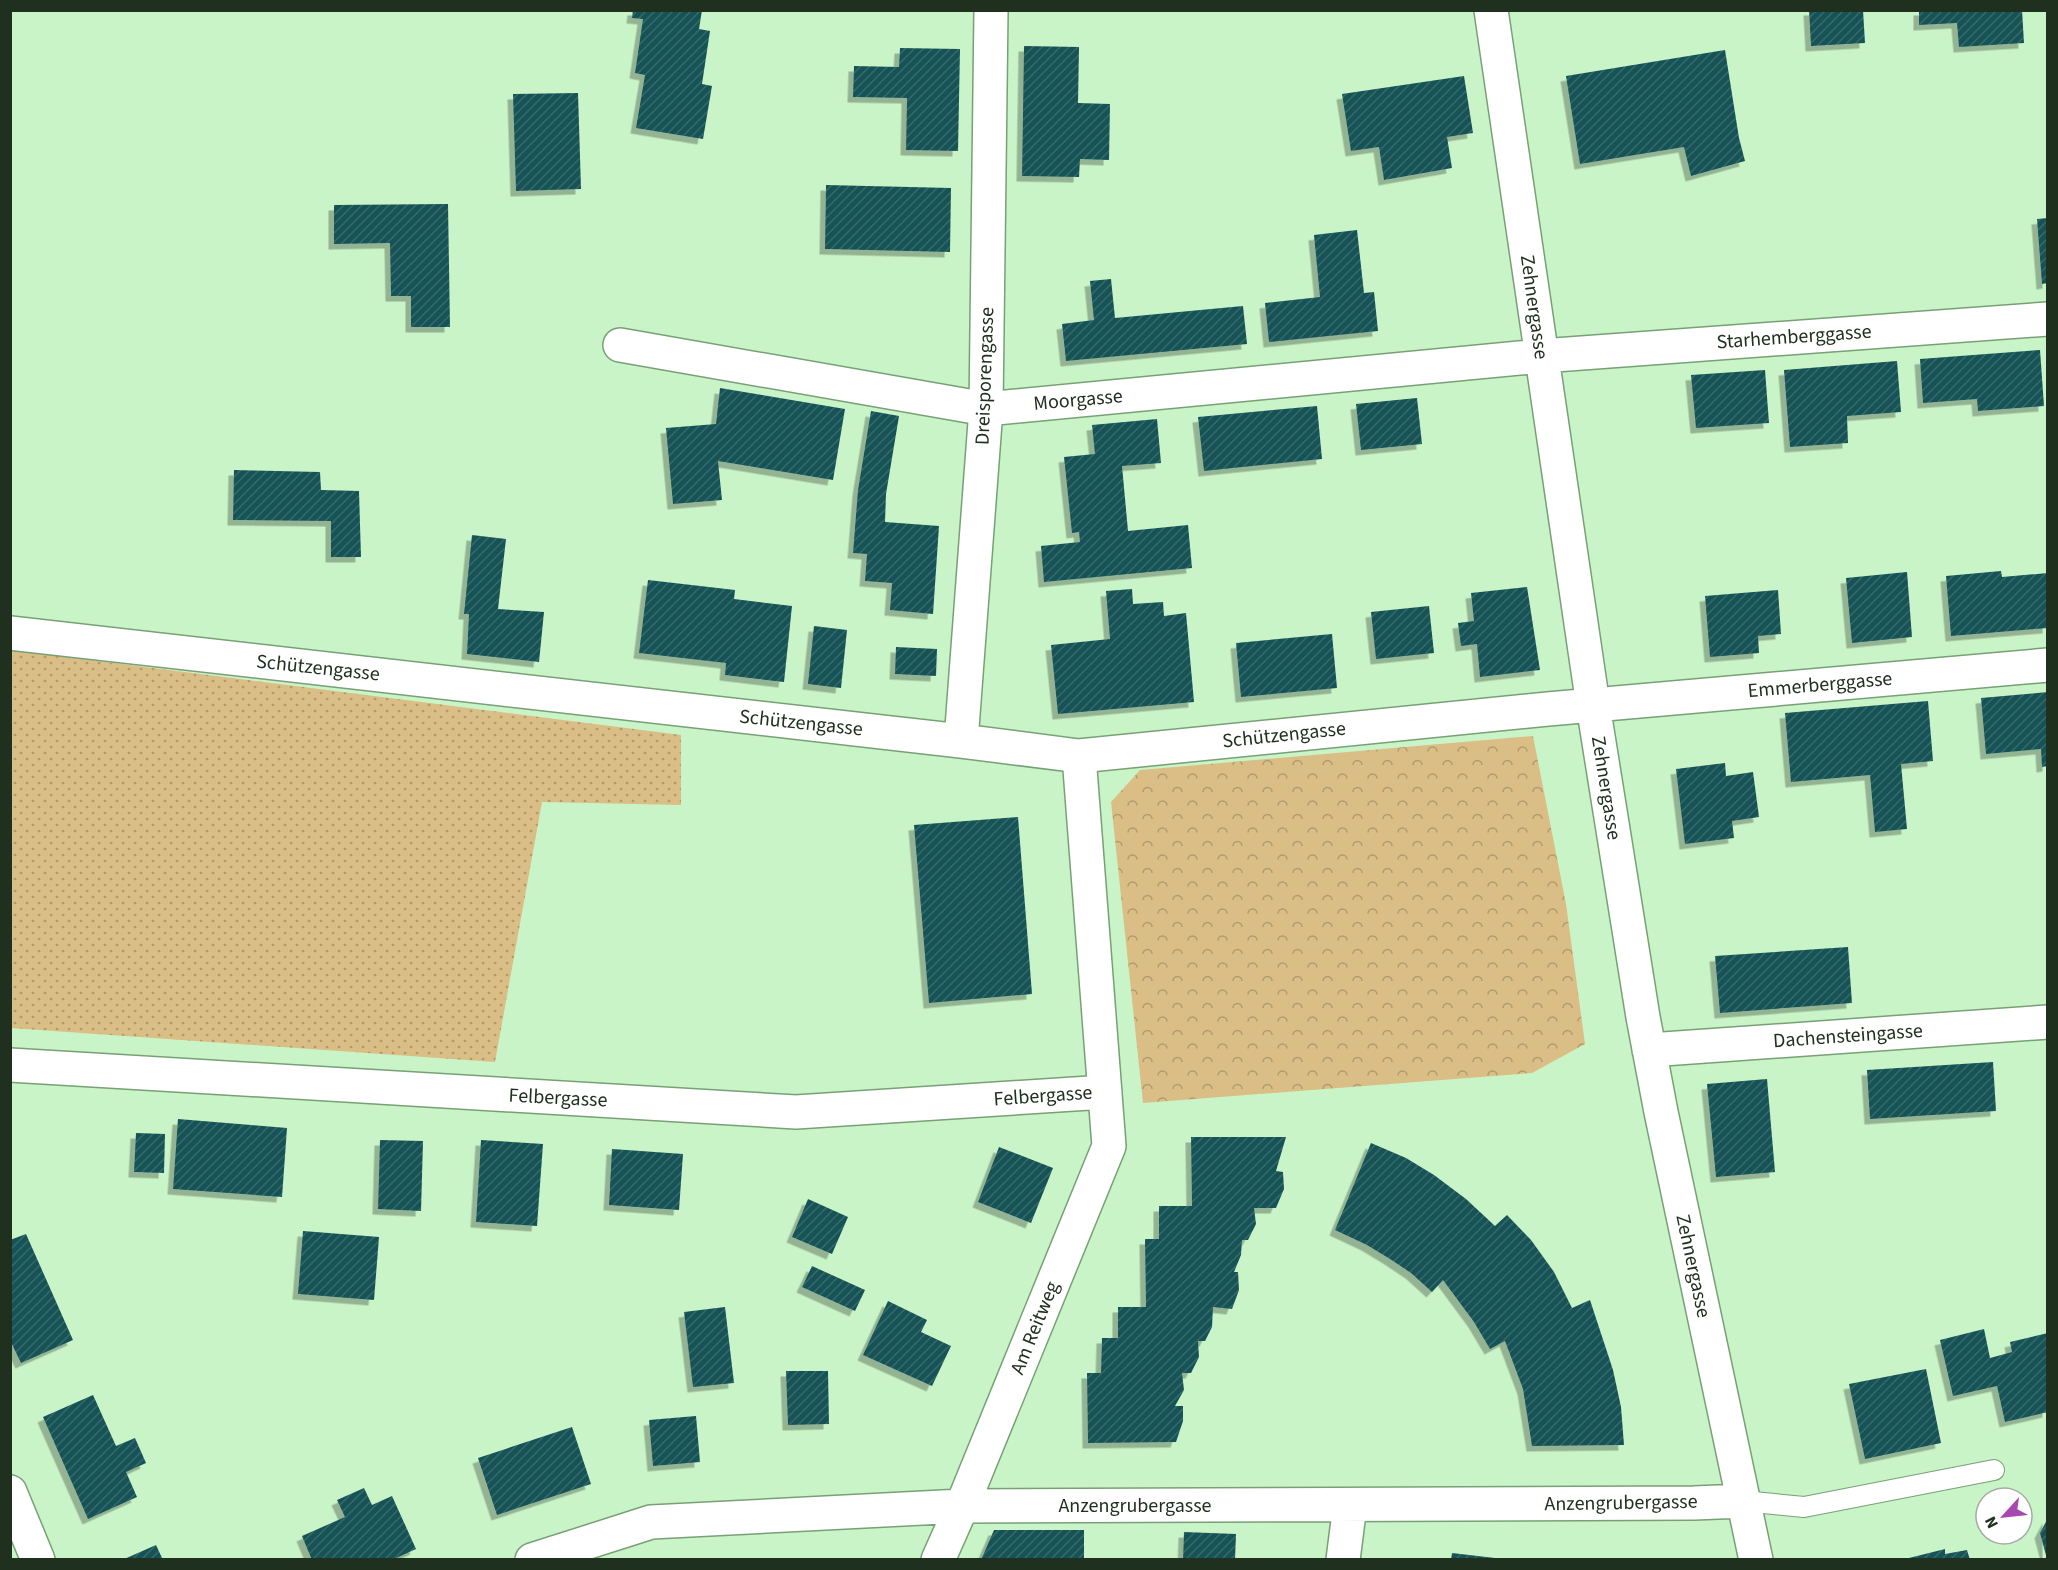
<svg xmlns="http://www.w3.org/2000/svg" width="2058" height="1570" viewBox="0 0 2058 1570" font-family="'Source Sans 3',sans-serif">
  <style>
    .park { fill: url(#park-crowns) }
    .garden { fill: url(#garden-dots) }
    .building { fill: url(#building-hatch); filter: url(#shadow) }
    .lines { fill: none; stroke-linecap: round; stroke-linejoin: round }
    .lane-casing { stroke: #78a076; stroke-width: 22 }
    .street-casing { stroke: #78a076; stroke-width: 36 }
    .lane { stroke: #fff; stroke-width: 20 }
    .street { stroke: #fff; stroke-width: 33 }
    .labels { text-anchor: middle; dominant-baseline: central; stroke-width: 6; stroke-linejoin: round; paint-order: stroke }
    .street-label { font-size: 20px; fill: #20301f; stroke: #fff }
  </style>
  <defs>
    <pattern id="park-crowns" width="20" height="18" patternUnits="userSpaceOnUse" patternTransform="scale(1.5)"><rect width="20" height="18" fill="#dabe86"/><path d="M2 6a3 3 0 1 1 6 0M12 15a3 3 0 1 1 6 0" fill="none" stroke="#b09b6d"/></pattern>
    <pattern id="garden-dots" width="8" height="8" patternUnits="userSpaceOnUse" patternTransform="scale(1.5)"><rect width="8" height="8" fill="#dabe86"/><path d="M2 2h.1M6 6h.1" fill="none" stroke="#b09b6d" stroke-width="1.8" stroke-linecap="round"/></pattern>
    <pattern id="building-hatch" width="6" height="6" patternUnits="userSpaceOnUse" patternTransform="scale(1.5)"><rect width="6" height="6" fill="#175257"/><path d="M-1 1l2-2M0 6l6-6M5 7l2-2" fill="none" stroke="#38686b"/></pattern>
    <filter id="shadow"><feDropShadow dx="-5.5" dy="5.5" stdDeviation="0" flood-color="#0004"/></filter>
  </defs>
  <rect width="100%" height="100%" fill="#c9f4c7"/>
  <path class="park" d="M1533 736 1566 904 1585 1044 1532 1073 1143 1103 1111 802 1140 770Z"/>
  <path class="garden" d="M11 650 681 735V805L542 802 495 1062 11 1028Z"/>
  <path class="building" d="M633 10H702L699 29 710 31 702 84 712 86 703 139 636 128 645 75 635 73 643 19 632 18Z
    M1809 10H1863L1865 43 1811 46Z
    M1919 10H2022L2024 43 1959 47 1957 23 1919 25Z
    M1024 46 1079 47 1078 103 1110 104 1109 160 1080 159 1079 177 1022 176Z
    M900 48 960 49 958 151 906 150 907 98 853 97 854 66 899 67Z
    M1725 50 1739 138 1745 161 1691 176 1684 147 1580 164 1566 76Z
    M1464 76 1473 133 1447 137 1452 168 1384 180 1379 147 1351 151 1342 94Z
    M578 93 581 189 516 191 513 94Z
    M826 185 951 188 950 252 825 249Z
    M448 204 450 327H411V296H391L390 243 334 244V205Z
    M2048 218V283L2042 284 2037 219Z
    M1357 230 1364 293 1374 292 1378 331 1269 342 1265 303 1320 297 1314 235Z
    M1111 279 1115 318 1243 306 1247 344 1066 361 1062 324 1094 320 1090 281Z
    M2040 350 2044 406 1978 411 1977 399 1923 403 1920 359Z
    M1897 361 1901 412 1847 416 1848 443 1790 447 1784 370Z
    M1765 370 1769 423 1696 428 1691 375Z
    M720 388 845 409 833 480 718 461 722 500 673 504 666 428 716 424Z
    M1417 398 1422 444 1361 450 1356 404Z
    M1317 406 1322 459 1204 471 1198 417Z
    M871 411 899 416 886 494 885 522 939 526 933 614 890 610 892 583 865 581 867 554 853 553 858 490Z
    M1157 419 1161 463 1122 466 1128 531 1188 525 1192 568 1044 582 1041 546 1080 542 1079 532 1072 533 1064 457 1095 454 1092 425Z
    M234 470 320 472 321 490 359 491 361 557H331V521L233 520Z
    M472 535 506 539 498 609 544 612 539 662 467 654 469 614H464Z
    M2001 571 2002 577 2048 573V628L1951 636 1946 576Z
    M1907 572 1912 637 1852 643 1846 578Z
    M648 580 735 590 734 599 792 606 784 682 725 675 726 663 639 653Z
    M1527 587 1540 670 1480 677 1477 644 1461 646 1458 623 1474 621 1471 593Z
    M1132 589 1133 604 1163 602 1164 616 1186 613 1194 702 1058 714 1051 645 1110 639 1106 591Z
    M1778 590 1781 634 1758 636 1759 653 1710 657 1705 596Z
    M1429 606 1434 653 1376 659 1371 612Z
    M814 626 847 630 841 688 808 684Z
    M1332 634 1337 688 1241 697 1236 643Z
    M896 647 937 649 936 676 895 674Z
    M2048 692V766L2042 767 2041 749 1986 754 1981 698Z
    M1928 701 1933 761 1901 764 1907 829 1875 832 1870 775 1791 782 1785 713Z
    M1725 763 1726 776 1753 772 1759 817 1732 821 1734 838 1685 844 1676 769Z
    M1018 817 1032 994 929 1003 914 825Z
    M1848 947 1852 1003 1720 1013 1715 956Z
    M1993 1062 1996 1111 1870 1119 1867 1070Z
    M1767 1079 1775 1172 1716 1177 1707 1084Z
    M178 1119 287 1128 282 1197 173 1189Z
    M136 1133 165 1134 164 1173 134 1172Z
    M1191 1137H1286L1276 1171 1283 1172 1284 1189 1276 1208H1254L1256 1224 1248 1240H1242L1241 1255 1234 1272H1238L1239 1290 1232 1309 1213 1307 1212 1327 1205 1341H1198L1199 1357 1191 1373H1182L1184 1390 1175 1406H1183V1421L1176 1442 1088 1443 1087 1373H1101L1102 1338H1118V1307H1146L1145 1239H1159V1206H1192Z
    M380 1140 423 1141 421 1211 378 1209Z
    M481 1140 543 1144 537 1226 476 1222Z
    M1371 1143 1406 1158 1434 1175 1466 1199 1495 1226 1507 1215 1531 1240 1554 1272 1572 1308 1590 1300 1613 1370 1621 1407 1624 1445 1532 1446 1523 1389 1505 1341 1490 1349 1474 1322 1443 1280 1432 1292 1411 1273 1390 1259 1367 1245 1335 1230Z
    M999 1147 1053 1168 1031 1223 978 1202Z
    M612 1149 683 1154 679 1210 609 1205Z
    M808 1199 848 1217 832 1254 792 1237Z
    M303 1231 379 1237 374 1300 298 1294Z
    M26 1234 73 1340 21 1363 10 1340V1240Z
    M812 1266 865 1290 855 1311 802 1287Z
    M888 1301 927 1320 921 1332 951 1346 932 1386 863 1355Z
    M725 1307 734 1383 693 1387 684 1312Z
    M1984 1329 1990 1358 2012 1352 2010 1342 2048 1333V1412L2005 1422 1997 1386 1953 1396 1940 1340Z
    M1926 1369 1941 1443 1865 1459 1849 1384Z
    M786 1371H828L829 1424 788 1425Z
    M93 1395 116 1446 135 1438 146 1463 126 1472 137 1497 88 1519 43 1417Z
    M696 1416 700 1462 653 1466 649 1420Z
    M572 1427 591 1484 497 1515 478 1458Z
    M364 1488 372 1505 392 1496 416 1549 392 1560H312L302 1536 345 1517 337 1500Z
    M2048 1518V1559H2047L2040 1533Z
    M994 1530H1084V1560H981Z
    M1184 1532 1236 1534 1235 1560H1183Z
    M156 1545 163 1560H122Z
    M1945 1549V1554L1967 1550 1970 1560H1901Z
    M1452 1553 1495 1558V1560H1451Z"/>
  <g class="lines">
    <g class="lane-casing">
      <path id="lane" d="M1743 1501 1804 1507 1994 1470"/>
    </g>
    <g class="street-casing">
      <path id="street" d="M1491 10 1593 705 1643 1017 1661 1112 1756 1560
        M620 345 986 409 1541 356 2048 319
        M10 633 961 741 1079 756 1548 709 2048 665
        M961 741 986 409 991 10
        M1649 1050 2048 1022
        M10 1065 796 1112 1105 1092
        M10 1492 38 1560
        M532 1560 651 1522 962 1506 1694 1503 1743 1501
        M938 1560 962 1506 1109 1146 1079 756
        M1343 1560 1350 1505"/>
    </g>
    <use href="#lane" class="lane"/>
    <use href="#street" class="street"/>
  </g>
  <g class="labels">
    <g class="street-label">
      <text transform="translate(1534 307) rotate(82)">Zehnergasse</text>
      <text transform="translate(1794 337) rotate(-4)">Starhemberggasse</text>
      <text transform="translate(985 376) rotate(-88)">Dreisporengasse</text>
      <text transform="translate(1078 400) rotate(-5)">Moorgasse</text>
      <text transform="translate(318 668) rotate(6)">Schützengasse</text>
      <text transform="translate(1820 685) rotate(-5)">Emmerberggasse</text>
      <text transform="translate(801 723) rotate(6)">Schützengasse</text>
      <text transform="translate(1284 735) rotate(-6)">Schützengasse</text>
      <text transform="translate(1606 788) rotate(81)">Zehnergasse</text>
      <text transform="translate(1848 1036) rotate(-4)">Dachensteingasse</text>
      <text transform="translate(1043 1096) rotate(-4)">Felbergasse</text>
      <text transform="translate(558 1098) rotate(3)">Felbergasse</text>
      <text transform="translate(1693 1266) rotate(78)">Zehnergasse</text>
      <text transform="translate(1035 1328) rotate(-68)">Am Reitweg</text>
      <text transform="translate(1621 1503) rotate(-1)">Anzengrubergasse</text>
      <text x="1135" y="1506">Anzengrubergasse</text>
    </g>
  </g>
  <rect width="2058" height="1570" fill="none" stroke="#20301f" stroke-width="24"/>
  <g transform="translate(2004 1516) rotate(243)"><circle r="28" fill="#ffffff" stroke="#a6aca5" stroke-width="1.5"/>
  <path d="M0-4.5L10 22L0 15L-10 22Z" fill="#a748b0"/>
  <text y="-9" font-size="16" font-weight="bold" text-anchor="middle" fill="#20301f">N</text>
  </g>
</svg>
